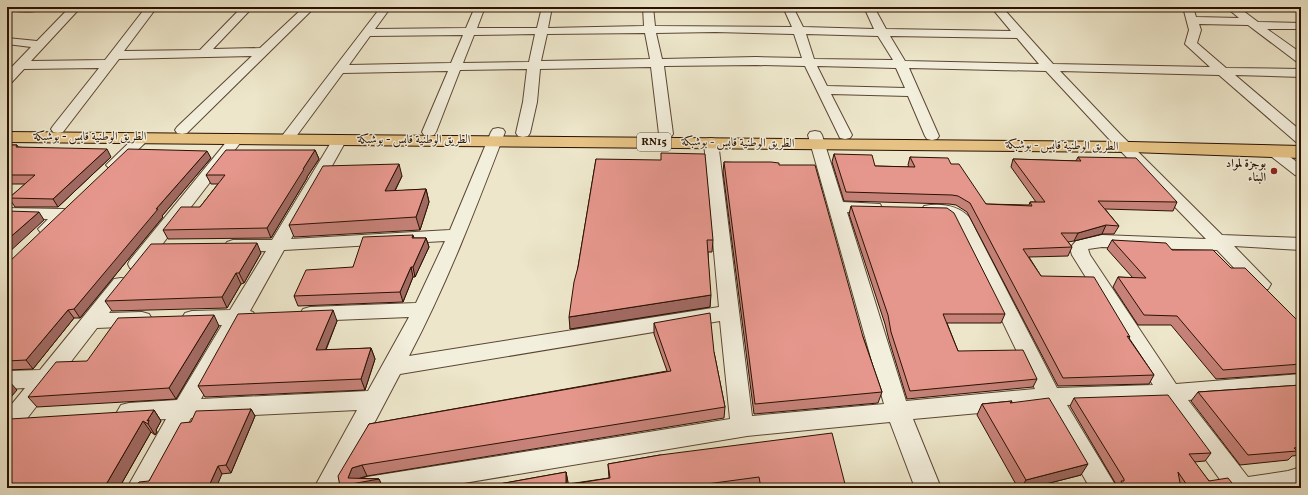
<svg xmlns="http://www.w3.org/2000/svg" width="1308" height="495" viewBox="0 0 1308 495" font-family="Vollkorn,Amiri,serif">
  <style>
    .lines { fill: none; stroke-linecap: round; stroke-linejoin: round }
    .minor-casing { stroke: #5b4633; stroke-width: 2 }
    .primary-casing { stroke: #2a1101; stroke-width: 2 }
    .minor { fill: #f3efdd; fill-rule: evenodd }
    .primary { fill: #e6c385; fill-rule: evenodd }
    .wall { fill: #c68279; stroke: #2a1101 }
    .shaded-wall { fill: #a16a63; stroke: #2a1101 }
    .building { fill: #e6978d; stroke: #2a1101 }
    .poi-dot { fill: #8f2418; stroke: #f3efdd; stroke-width: 1.5 }
    .labels { text-anchor: middle; dominant-baseline: central; stroke-width: 3; stroke-linejoin: round; paint-order: stroke }
    .shield { fill: #f3efdd; stroke: #665443; stroke-width: 1 }
    .shield-label { font-size: 11px; font-weight: bold; fill: #2a1101 }
    .street-label { font-size: 12px; fill: #2a1101; stroke: #f3efdd }
    .poi-label { font-size: 12px; font-weight: bold; fill: #2a1101; stroke: #f3efdd; text-anchor: end }
  </style>
  <rect width="100%" height="100%" fill="#ede6ca"/>
  <filter id="stains"><feTurbulence type="fractalNoise" baseFrequency=".005" numOctaves="4"/><feColorMatrix values="0 0 0 0 .2 0 0 0 0 .09 0 0 0 0 .02 0 0 0 .5 -.17"/></filter>
  <radialGradient id="worn" r=".72"><stop offset=".6" stop-color="#630" stop-opacity="0"/><stop offset="1" stop-color="#630" stop-opacity=".3"/></radialGradient>
  <g class="lines">
    <g class="minor-casing">
      <path id="minor" d="M11 7H43C38 13 20 12 12 10Z
        M70 7H81L31 61 105 60 146 7H157L124 51 200 50 242 7H253L213 49 260 48 304 7H315L187 133 182 134 177 133 175 130 177 127 252 56 119 59 63 132 58 133 53 132 51 129 53 126 99 68 24 69 12 82 7 83V72L31 47 7 44V38L37 41Z
        M381 7H391L375 29 466 28 475 7H485L477 28H537L542 7H552L548 28 644 26 643 7H653L655 26 792 27 783 7H793L803 27 874 29 864 7H874L886 29 1011 31 991 7H1002L1053 64 1210 67 1185 44 1189 30 1183 7H1193L1196 17 1239 18 1226 7H1238L1258 22 1301 23V29H1267L1301 53V63L1297 62 1248 25 1199 24 1201 30 1197 43 1226 68 1301 69V77L1235 75 1301 131V143L1296 142 1219 75 1060 71 1120 134 1222 235 1301 238V250L1234 246 1271 284 1268 289 1261 290 1254 289 1217 250 1102 247 1088 249 1090 255 1176 384 1301 374V392L1188 400 1248 477 1288 471 1301 467V488H1226L1164 402 1067 405 1117 488H1090L1044 407 913 419 941 488H915L890 422 747 436 434 488H354L358 480 367 477 730 419 720 321 400 374 340 488H314L357 410 191 418 153 488H127L166 419 129 421 121 419 117 412 121 405 129 403 177 400 222 325H192L185 323 182 318 185 313 192 311 230 310 266 251 233 252 227 250 224 246 227 242 233 240H272L333 139 335 136 340 135 345 136 347 139 291 239 450 230 491 132 493 129 498 128 503 129 505 132C476 208 447 284 409 356L719 307 704 142 706 139 711 138 716 139 718 142 752 416 884 404 808 135 810 132 815 131 820 132 822 135 843 202 880 204 882 208 880 212 874 213 847 212 906 401 1035 389 955 223 945 216 924 214 922 210 924 206C940 203 958 205 969 217L1057 388 1153 385 1072 255 1070 248 1076 241 1102 235 1206 239 1110 140 1046 71 909 68 939 136 937 139 932 140 927 139 925 136 908 96 831 94 852 135 850 138 845 139 840 138 805 66 756 65 664 66 673 134 671 137 666 138 661 137 659 134 651 67 540 69 537 102 530 133 528 136 523 137 518 136 516 133 523 102 527 69 460 70 436 132 434 135 429 136 424 135 422 132 448 71 343 73 292 142 287 143 282 142 280 139 282 136ZM715 32 794 34 802 58 756 57 662 59 656 33ZM645 33 650 59 541 61 547 34ZM535 34 529 62 463 63 474 35ZM806 34 878 36 893 60 814 59ZM463 35 451 63 349 65 370 36ZM890 36 1017 38 1039 64 905 61ZM817 66 896 68 905 88 827 86ZM445 241 416 303 310 307 303 309 300 314 303 319 310 321 409 317 368 391 201 399 242 324 253 322 256 317 253 312 250 311 284 250Z
        M143 133 148 134 150 137 148 140 119 168 114 170 109 168 106 165 109 162 138 134Z
        M237 134 242 135 244 138 144 268 137 270 130 268 128 264 130 260 232 135Z
        M1273 146 1278 148 1301 165V177L1295 175 1268 154 1265 151 1268 148Z
        M7 208 63 209 69 210 71 214C64 224 54 236 41 233L38 229 48 219 7 218Z
        M121 278 128 279 131 284 109 313 142 312 149 314 152 319 149 324 142 326 97 328 15 434 7 437V410L25 388 7 389V371L40 370 114 279Z"/>
    </g>
    <g class="primary-casing">
      <path id="primary" d="M7 132 1131 142 1301 146V158L1131 152 7 142Z"/>
    </g>
    <use href="#minor" class="minor"/>
    <use href="#primary" class="primary"/>
  </g>
  <path class="wall" d="M7 145H17L18 147 111 157 58 207H15L9 198 25 184H7Z
    M315 150 319 159 307 177V178L271 238 168 239 163 230 200 207 218 184H211L206 175Z
    M834 154 875 166 909 167 908 165 910 157 951 164 986 204 1029 205 1030 202H1036L1011 167 1013 159 1076 161 1078 157 1177 202 1173 211 1105 209 1119 226 1114 234H1102L1074 241 1068 242 1072 247 1068 256 1029 257 1041 276 1130 337 1129 338 1154 375 1149 384 1058 386 967 212 956 205 949 204 844 201 832 162Z
    M211 158 162 216 163 217 80 318H74L33 369 7 370V263Z
    M596 159 713 240 712 252H708L710 307 570 329 578 267Z
    M724 162 779 165 863 337 882 392 878 403 754 414 723 172Z
    M402 176 395 191 426 189 429 202 420 230 294 237 289 225Z
    M851 206 1005 314 1001 323H947L958 351 1037 379 1033 387 907 399 889 340 885 324 849 214Z
    M413 235 414 238H426L429 247 415 277H413L403 302 298 306 294 296 353 267Z
    M1112 240 1172 250 1231 268 1301 324V373L1216 379 1171 325H1138L1113 287 1118 277 1133 278 1107 249Z
    M261 253 244 283 241 284 227 308 112 311 105 301Z
    M337 321 326 350 371 348 375 359 365 390 205 397 198 386Z
    M654 323 714 352 725 407 724 418 367 476 359 478 379 479 383 488H341L369 424 667 371 654 334Z
    M219 326 176 399 37 407 28 397Z
    M1301 385V455L1292 456 1288 460 1240 465 1191 401 1198 392Z
    M1074 398 1211 453 1205 461 1194 462 1209 481 1236 488H1116L1117 486 1070 406Z
    M1012 401 1011 403 1081 475 1030 488H1018L977 415 982 404Z
    M251 409 255 416 231 473 149 481 191 422Z
    M154 410 161 421 156 430 157 432 155 435 151 432 119 488H7Z
    M660 455 846 488H757V487L750 488H477L566 472 568 484 609 478 608 464Z"/>
  <path class="shaded-wall" d="M107 149 111 157 58 207 53 199Z
    M315 150 319 159 307 177V178L271 238 267 228 303 169Z
    M207 151 211 158 162 216 163 217 80 318 74 309 156 209Z
    M399 164 402 176 388 204 385 191Z
    M426 189 429 202 420 230 416 217Z
    M39 212 44 220 7 254V240Z
    M1106 225 1102 234 1074 241 1078 233Z
    M426 238 429 247 415 277 413 267Z
    M257 243 261 253 244 283 239 273Z
    M411 267 413 277 403 302 400 292Z
    M236 273 241 284 227 308 222 297Z
    M711 295 710 307 570 329 569 317Z
    M68 310 74 318 33 369 26 360Z
    M333 310 337 321 321 361 316 350Z
    M214 315 219 326 176 399 169 388Z
    M371 348 375 359 365 390 361 379Z
    M9 381 17 390 7 402V384Z
    M251 409 255 416 231 473 226 465Z
    M154 410 161 421 156 430 157 432 155 435 148 424 147 421Z
    M143 421 151 432 119 488H104Z
    M1088 464 1081 475 1030 488H1021L1026 480Z
    M362 465 367 476 357 479H379L383 488H341L340 486 348 478 352 468Z
    M218 466 222 474 216 488H208Z
    M566 472 568 482V488L566 485Z"/>
  <path class="building" d="M7 145H17L16 147 107 149 53 199 9 198 35 175H7Z
    M128 149 207 151 156 209H158L74 309 68 310 26 360 7 361V263L9 262Z
    M226 150H315L303 169H304L267 228 163 230 181 207H200L225 175H206Z
    M661 153 705 154 713 240H707L711 295 569 317 574 282 578 267 596 159 661 160Z
    M834 154 872 155 875 166 915 167 910 157 948 158 951 164H959L986 204 1032 206 1030 202H1045L1013 159 1081 161 1078 157 1136 158 1177 202 1098 201 1119 226 1106 225 1078 233H1061L1072 247 1023 249 1041 276 1094 277 1130 337 1127 336 1154 375 1063 378 970 203 958 196 952 195 846 192Z
    M724 162H771L779 163V165H815L863 337 882 392 755 404Z
    M399 164 385 191 426 189 416 217 289 225 323 166Z
    M851 206 947 208 954 213 1005 314H943L958 351 1023 350 1037 379 910 391 891 332 888 315Z
    M7 211 39 212 7 240Z
    M413 235 412 238H426L413 267H411L400 292 294 296 306 270 353 267 363 237Z
    M1112 240 1166 243 1172 250H1213L1231 268H1245L1301 324V364L1223 370 1177 316 1144 315 1118 277 1146 278Z
    M257 243 239 273H236L222 297 105 301 151 244Z
    M333 310 316 350 371 348 361 379 198 386 238 314Z
    M710 313 714 352 725 407 362 465 352 468 348 478 379 479 340 486 338 476 369 424 671 371 654 323Z
    M214 315 169 388 28 397 56 362 87 361 118 318Z
    M1301 385V447L1294 448 1297 451 1248 455 1198 392Z
    M1168 395 1211 453 1189 454 1209 481 1228 478 1236 488H1189L1178 472 1181 488H1125L1121 481H1124V479L1074 398Z
    M1049 398 1088 464 1026 480 982 404 1012 401 1010 403Z
    M251 409 226 465 218 466 208 488H136L139 482 149 481 181 423 191 422 196 411Z
    M154 410 147 421 149 420 148 424 143 421 104 488H7V423L10 419Z
    M832 433 846 488H761L759 477 699 485V488H477L566 472V485L610 478 608 464 660 455Z"/>
  <circle class="poi-dot" cx="1274" cy="171" r="4"/>
  <g class="labels">
    <rect class="shield" x="637" y="133" width="34" height="18" rx="3"/>
    <g class="shield-label">
      <text x="654" y="142">RN15</text>
    </g>
    <g class="street-label">
      <text x="90" y="137">الطريق الوطنية قابس - بوشبكة</text>
      <text x="414" y="140">الطريق الوطنية قابس - بوشبكة</text>
      <text transform="translate(738 143) rotate(1)">الطريق الوطنية قابس - بوشبكة</text>
      <text transform="translate(1062 146) rotate(1)">الطريق الوطنية قابس - بوشبكة</text>
    </g>
    <g class="poi-label">
      <text x="1266" y="164">بوجزة لمواد<tspan x="1266" dy="14">البناء</tspan></text>
    </g>
  </g>
  <rect width="1308" height="495" fill="none" stroke="#ede6ca" stroke-width="24"/>
  <rect x="8" y="8" width="1292" height="479" fill="none" stroke="#2a1101" stroke-width="2"/>
  <rect x="12" y="12" width="1284" height="471" fill="none" stroke="#2a1101"/>
  <rect width="100%" height="100%" filter="url(#stains)"/>
  <rect width="100%" height="100%" fill="url(#worn)"/>
</svg>
